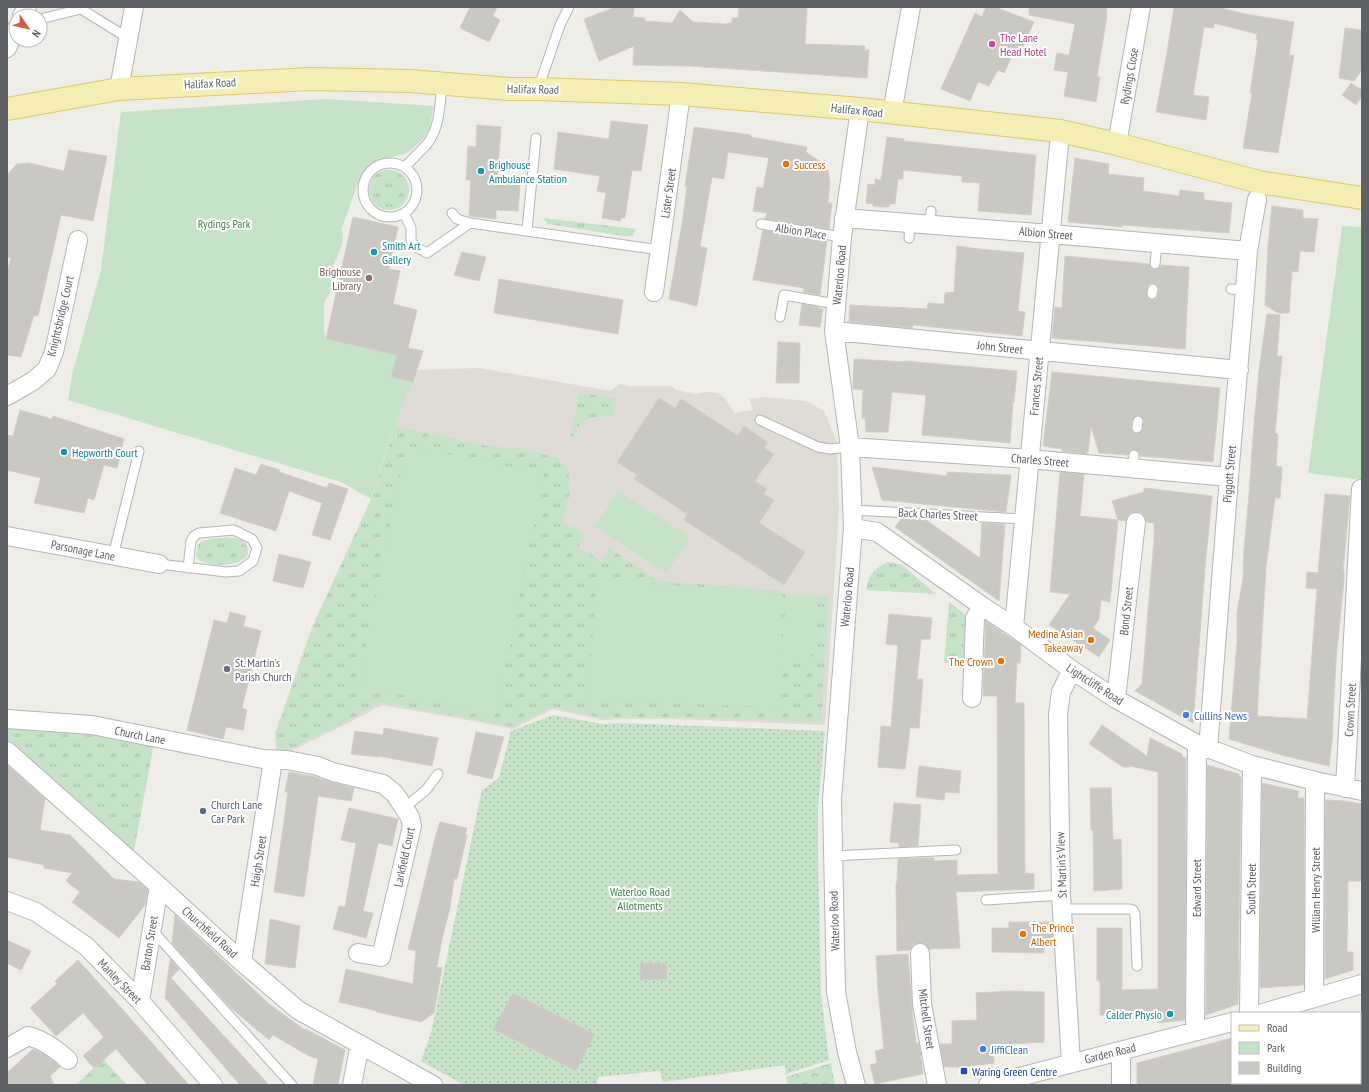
<svg xmlns="http://www.w3.org/2000/svg" width="1369" height="1092" viewBox="0 0 1369 1092" font-family="'PT Sans Narrow',sans-serif">
  <style>
    .education { fill: #dedcd5 }
    .grass { fill: url(#grass-tufts) }
    .forest { fill: url(#forest-crowns) }
    .park { fill: #c6e3c8 }
    .garden { fill: url(#garden-dots) }
    .building { fill: #cac8c3; stroke: #d2cfc6; fill-rule: evenodd }
    .lines { fill: none; stroke-linecap: round; stroke-linejoin: round }
    .service-casing { stroke: #b4b6ba; stroke-width: 11 }
    .minor-casing { stroke: #b4b6ba; stroke-width: 20 }
    .primary-casing { stroke: #e1c86e; stroke-width: 24 }
    .service { stroke: #fff; stroke-width: 9 }
    .minor { stroke: #fff; stroke-width: 18 }
    .primary { stroke: #f5efb5; stroke-width: 22 }
    .hotel-dot { fill: #d1479c; stroke: #fff; stroke-width: 1.5 }
    .food-dot { fill: #e8710a; stroke: #fff; stroke-width: 1.5 }
    .culture-dot { fill: #0f9aa8; stroke: #fff; stroke-width: 1.5 }
    .education-dot { fill: #8d6e63; stroke: #fff; stroke-width: 1.5 }
    .worship-dot { fill: #6b7280; stroke: #fff; stroke-width: 1.5 }
    .shop-dot { fill: #3f7fe0; stroke: #fff; stroke-width: 1.5 }
    .service-dot { fill: #5c6f8a; stroke: #fff; stroke-width: 1.5 }
    .transit-dot { fill: #1a4fb4; stroke: #fff; stroke-width: 1.5 }
    .labels { text-anchor: middle; dominant-baseline: central; stroke-width: 4; stroke-linejoin: round; paint-order: stroke }
    .hotel-label { font-size: 12px; fill: #b23c85; stroke: #fff; text-anchor: start }
    .street-label { font-size: 12px; fill: #5e6165; stroke: #fff }
    .culture-label { font-size: 12px; fill: #0d838f; stroke: #fff; text-anchor: start }
    .food-label { font-size: 12px; fill: #c56008; stroke: #fff; text-anchor: start }
    .park-label { font-size: 12px; fill: #418248; stroke: #fff }
    .education-label { font-size: 12px; fill: #785e54; stroke: #fff; text-anchor: end }
    .worship-label { font-size: 12px; fill: #5b616d; stroke: #fff; text-anchor: start }
    .shop-label { font-size: 12px; fill: #366cbe; stroke: #fff; text-anchor: start }
    .service-label { font-size: 12px; fill: #4e5e75; stroke: #fff; text-anchor: start }
    .transit-label { font-size: 12px; fill: #164399; stroke: #fff; text-anchor: start }
  </style>
  <defs>
    <pattern id="grass-tufts" width="24" height="20" patternUnits="userSpaceOnUse"><rect width="24" height="20" fill="#c6e3c8"/><path d="M3 7l-1-3M5 7V3M7 7l1-3M15 17l-1-3M17 17v-4M19 17l1-3" fill="none" stroke="#a4bba6"/></pattern>
    <pattern id="forest-crowns" width="20" height="18" patternUnits="userSpaceOnUse"><rect width="20" height="18" fill="#c6e3c8"/><path d="M2 6a3 3 0 1 1 6 0M12 15a3 3 0 1 1 6 0" fill="none" stroke="#a4bba6"/></pattern>
    <pattern id="garden-dots" width="8" height="8" patternUnits="userSpaceOnUse"><rect width="8" height="8" fill="#c6e3c8"/><path d="M2 2h.1M6 6h.1" fill="none" stroke="#a4bba6" stroke-width="1.8" stroke-linecap="round"/></pattern>
  </defs>
  <rect width="100%" height="100%" fill="#eeede7"/>
  <path class="education" d="M479 368 611 391 619 384 630 386H671L676 390 695 394 706 392 718 393 726 400 735 413 753 410 749 399 765 397 806 401 824 411 837 442 839 510 825 725 671 719H619L602 720 553 709 513 729 478 722 382 705 352 721 279 757 276 749 275 733 311 629 371 499 394 426 417 370Z"/>
  <path class="grass" d="M369 190a20 20 0 1 1 40 0a20 20 0 1 1-40 0Z
    M543 218 636 229 633 236H624L548 224Z
    M579 393 616 398 613 417C596 416 577 416 575 438L571 436Z
    M395 426 488 446 519 448 557 458 568 468 570 492 563 522 584 534 578 547 601 561 609 548 660 581 781 591 786 595 782 662 810 664 816 596H829L821 722 671 717H619L602 718 552 707 513 727 381 702 351 719 280 754 277 748 276 733 317 617 372 499Z
    M222 538C228 538 237 537 241 540 244 542 248 546 248 550 250 565 216 567 206 563 202 562 199 560 196 556L198 544C206 539 213 538 222 538Z
    M888 562 902 565 936 594 866 590C870 573 873 570 888 562Z
    M949 602 966 615 965 665 944 663Z
    M7 719 155 737 132 862 7 751Z
    M103 1059 127 1085H76Z"/>
  <path class="forest" d="M831 1063 835 1085H788L786 1077Z"/>
  <path class="park" d="M327 99 434 106 429 130 421 141 407 153 377 161 366 169 358 183 342 228 343 240 341 248 333 266 332 284 330 293 324 303V329L326 339 370 349 398 352 391 377 413 382 394 426 371 499 341 482 68 400 72 375 101 270 121 112Z
    M1342 226 1362 227V480L1308 473Z
    M406 446 544 473 496 714 358 686Z
    M618 491 690 537 667 573 595 527Z
    M597 580 781 593 776 707 587 701Z
    M786 595 816 596 810 664 782 662Z"/>
  <path class="garden" d="M553 715 603 724 620 723 825 731 818 806V860L821 994 829 1060 786 1074 785 1065 663 1082 660 1071 598 1077 597 1085H464L421 1061 431 1033 482 790 499 778 511 731Z"/>
  <path class="building" d="M470 7H497L493 16 500 20 489 42 460 28Z
    M616 7H634L633 17 645 18V21L672 23 680 10 693 22 727 24V23H732V18H738L739 7H807L805 44 865 46 864 50H869L867 78 689 66 633 65 634 46 599 61 584 19Z
    M986 7H995L1034 22 1018 58 1012 56 1004 73 998 70 989 86 978 82 970 101 941 89 975 13 982 17Z
    M1029 7H1107L1106 15H1107L1097 77H1100L1096 102 1064 96 1068 72 1054 70 1057 53 1069 55 1075 24 1029 15Z
    M1174 7H1217L1245 14 1294 22 1289 55H1294L1278 153 1243 148 1252 93H1250L1258 40H1256L1257 34 1214 23V28L1204 27 1193 95 1209 97 1206 120 1156 112 1167 53Z
    M1345 28 1362 30V70L1354 81 1339 78Z
    M1351 83 1362 90V96L1356 105 1342 95Z
    M611 121 648 125 641 171 632 170 625 218H621L620 221 602 218 606 193 597 191 600 176 554 169 558 132 609 139Z
    M477 125 501 127 497 184 520 185 518 211 496 210V219L469 216 471 180H466L468 146 476 147Z
    M694 127 751 135V137L807 147 806 152 822 163 828 171 830 182 828 203H832L829 229 765 219 767 213 753 211 757 187 763 188 769 158 728 152 724 179 712 177 700 246 707 248 697 306 669 299 683 218 687 186H685Z
    M887 137 904 139 903 141 1036 155 1031 215 978 211 980 183 962 182V176L903 170V179H898L895 204H889V207H881L873 206V204L866 203 868 184 875 185V179L881 180Z
    M69 150 107 156 93 221 61 215 38 316 34 315 21 357 7 355V273L11 258 7 257V175L17 164 29 163 64 171Z
    M1075 158 1109 164 1108 174 1144 178 1143 191 1179 196 1180 190 1204 193V200L1232 203 1229 233 1122 225V227L1068 222Z
    M1272 206 1303 210V218L1318 219 1314 252 1300 251 1298 272 1292 271 1289 313H1278L1265 305 1268 245Z
    M353 217 398 227 389 269 400 271 393 304 417 310 408 348 423 351 413 382 391 377 397 355 326 339Z
    M763 230 827 241 820 295 803 292 804 288 753 280Z
    M957 246 979 249 1024 253 1018 311 1025 312 1022 336 913 325 912 328 849 322 850 305 927 309 928 303 944 304 945 293 954 292Z
    M462 252 486 257 479 281 454 275Z
    M1065 256 1149 264 1151 269 1155 270 1160 268 1161 265 1189 267 1185 349 1052 338 1055 307 1062 308ZM1151 283 1157 284 1159 290 1157 298 1151 300 1148 298 1146 293 1148 285Z
    M499 279 623 300 618 334 494 313Z
    M802 304 818 307V308L823 309 820 327 799 325Z
    M1267 314 1280 315 1277 356H1282L1275 433 1278 434 1276 466 1282 467 1280 498H1275L1266 567 1257 716 1307 719 1317 589 1306 588 1307 572 1318 573 1325 494 1350 496 1343 570H1344V581L1336 658 1332 741 1329 766 1285 756 1229 739 1237 643V612L1243 579 1244 550 1249 494 1253 437 1259 370Z
    M778 342 800 343 799 383H776Z
    M854 359 905 362V361L1017 371 1014 402H1013L1010 443 922 435 926 395 892 392 888 432H866L865 418H862L863 390 853 389Z
    M1052 372 1220 388 1213 462 1140 456 1139 452 1135 449 1131 450 1128 455 1099 453 1091 426 1088 452H1087L1086 454 1062 451V449L1043 446ZM1136 415 1141 416 1144 421 1142 431 1137 434 1133 432 1131 428 1132 420Z
    M659 398 675 408 681 399 738 436 744 426 768 442 764 448 774 454 755 481 767 489 763 494 774 500 759 523 805 552 784 585 684 520 687 514 634 479 637 475 617 462Z
    M20 410 52 419 53 416 124 439 117 468 104 465 94 500 88 498 84 513 34 503 41 478 7 470V435L13 436Z
    M261 464 280 470 279 472 327 488 329 483 348 489 330 540 312 535 322 503 289 491 276 531 220 513 235 468 256 475Z
    M872 467 947 476V472L1011 475 1006 512 882 500Z
    M1060 472 1084 474 1080 516 1118 520 1112 501 1144 492V488L1212 496 1205 568 1193 723 1135 691 1142 684 1154 540V523L1146 522 1145 517 1142 513 1137 512H1132L1128 515 1126 521 1118 520 1110 602 1101 600 1099 619 1093 628 1110 640 1099 657 1049 625 1070 594 1050 592Z
    M901 519 926 520 980 558 982 523 1005 524 999 601 895 527Z
    M279 554 311 562 303 588 273 581Z
    M230 612 246 616 243 626 261 631 242 708 247 710 243 730 226 727 223 739 187 730 214 620 227 623Z
    M889 614 932 618 930 639H921L917 679H923L919 728H910L905 769 878 767 881 726 891 727 898 645 886 644Z
    M986 621 1021 645 1020 663H1017L1015 703H1024L1025 873 1034 874V889L956 892 960 948 929 949 925 944 919 943 914 944 910 950 897 951 896 883H897L898 859 917 858H934V861L957 860V875L998 874 997 696H983Z
    M1102 725 1147 756 1150 738 1182 754V757L1186 758 1185 1020 1158 1023V1014L1100 1015V981H1097V928H1122V990L1158 989V772L1130 766 1129 767H1123L1089 744Z
    M384 728 438 738 432 766 379 756V757L351 754 355 731 383 735Z
    M476 732 504 737 492 779 467 773Z
    M7 765 45 799 40 830 70 835 114 879 139 882 148 890 145 905 119 938 72 902 80 892 66 881 72 873 44 868V865L7 857Z
    M1207 765 1239 774V777H1241L1238 1004 1206 1015Z
    M919 766 961 771 959 793 945 792 944 800 916 797Z
    M289 772 316 777 330 782 354 788 351 801 318 796 304 897 274 892 288 792H285Z
    M1262 783 1298 791V798H1304V985L1260 988Z
    M1090 788H1111L1113 840 1121 839 1122 889 1094 891 1093 830H1091Z
    M1325 800 1344 801 1362 804V881H1348L1347 952H1353V970L1325 979Z
    M894 803 921 805 918 846 899 847V843L890 842Z
    M349 808 398 819 392 846 378 843 363 911 373 913 366 938 333 929 339 906 345 907 356 843 341 840Z
    M440 822 467 828 465 835H467L457 879H454L450 908 442 939 437 967 442 968 434 1013 421 1022 377 1012V1011L339 1002 346 969 413 984 416 951 408 949 436 835Z
    M175 915 269 1004 305 1030 306 1029 345 1050 338 1085H313L318 1059 309 1056 273 1035 269 1040 231 1008 172 943Z
    M270 919 300 926 295 968 265 964Z
    M1009 922H1052L1053 939H1044V953L992 952V928H1009Z
    M7 940 31 951 21 970 7 963Z
    M908 954 913 1019 916 1043H919L923 1074 875 1084 870 1065 877 1063 875 1051 884 1049 878 990 876 956Z
    M170 959 179 969 171 978 269 1085H240L165 998Z
    M78 960 115 1001 189 1085H148L116 1049 94 1068 83 1056 104 1037 83 1013 56 1036 30 1008 57 984 55 981Z
    M640 963H667V979L640 980Z
    M1012 991 1044 992V1042L993 1045 994 1063 964 1067H944L940 1044H952V1021L977 1020 976 993Z
    M513 993 595 1034 576 1071 493 1029Z
    M1232 1038V1085H1137V1063Z
    M33 1049 44 1054 60 1067 50 1076 54 1085H7V1073Z"/>
  <g class="lines">
    <g class="service-casing">
      <path id="service" d="M40 19 81 9 128 38
        M538 89 560 25 569 7
        M363 190a27 27 0 1 1 54 0a27 27 0 1 1-54 0Z
        M405 167C412 159 420 152 427 144 440 128 440 104 442 84
        M404 213 411 228V241L416 247 427 253 470 223
        M452 213 457 219 470 223 660 250
        M761 224 842 237
        M930 224 931 211
        M527 230 536 138
        M909 238 910 223
        M1155 264 1157 243
        M1231 289 1245 290
        M1152 294 1153 289
        M780 317 784 295 836 304
        M760 420 818 447 830 449 850 447
        M1137 428 1138 421
        M1133 469 1134 455
        M852 510 1025 519
        M113 556 139 451
        M159 564 226 572 239 571 253 561 257 548 252 539 234 530 199 533 194 536 191 541 188 568
        M404 808 426 790 438 774
        M832 856 956 850
        M986 900 1061 895
        M1063 909H1130L1133 910 1135 914 1137 966
        M152 930 292 1085"/>
    </g>
    <g class="minor-casing">
      <path id="minor" d="M22 16 27 7
        M7 48 16 29
        M119 89 134 7
        M892 113 911 7
        M1117 144 1141 7
        M844 218 1051 234 1248 251
        M654 292 681 94
        M834 331 1239 370
        M7 396 33 381 47 369 54 352 78 240
        M850 447 1029 459 1229 477
        M853 528 877 532 982 606 1014 627 1072 670 1116 699 1197 744 1252 765 1315 781 1362 791
        M7 536 159 564
        M1014 627 1059 144
        M972 698 975 618 982 606
        M1116 699 1136 522
        M7 719 92 725 263 759 287 760 318 766 333 772 383 784 395 794 410 817 412 826 381 957 358 953
        M1208 749 1229 477 1245 290 1248 251 1257 199
        M7 751 159 886 242 962 298 1010 433 1085
        M1345 788 1361 489
        M7 901 36 912 86 946 140 1001 213 1085
        M920 953 922 1004 937 1085
        M242 962 273 760
        M1314 998 1315 781
        M140 1001 159 886
        M1249 1013 1252 765
        M1263 1013 1362 984
        M1195 1031 1197 744
        M7 1048 28 1036C44 1040 56 1049 68 1060
        M1071 1063 1061 895 1058 714 1061 692 1072 670
        M352 1085 360 1044
        M856 1085 847 1052 836 992 832 800 853 528 850 447 834 331 842 237 860 109
        M988 1085 1232 1022
        M1121 1085V1051
        M1248 1085V1083"/>
    </g>
    <g class="primary-casing">
      <path id="primary" d="M7 109 119 89 310 79 410 81 509 89H538L681 94 860 109 1060 131 1117 144 1259 182 1362 198"/>
    </g>
    <use href="#service" class="service"/>
    <use href="#minor" class="minor"/>
    <use href="#primary" class="primary"/>
  </g>
  <circle class="hotel-dot" cx="992" cy="44" r="4"/>
  <g class="food-dot">
    <circle cx="786" cy="164" r="4"/>
    <circle cx="1091" cy="640" r="4"/>
    <circle cx="1001" cy="661" r="4"/>
    <circle cx="1023" cy="934" r="4"/>
  </g>
  <g class="culture-dot">
    <circle cx="481" cy="171" r="4"/>
    <circle cx="374" cy="252" r="4"/>
    <circle cx="64" cy="452" r="4"/>
    <circle cx="1170" cy="1014" r="4"/>
  </g>
  <circle class="education-dot" cx="369" cy="278" r="4"/>
  <circle class="worship-dot" cx="227" cy="669" r="4"/>
  <g class="shop-dot">
    <circle cx="1186" cy="715" r="4"/>
    <circle cx="983" cy="1049" r="4"/>
  </g>
  <circle class="service-dot" cx="203" cy="811" r="4"/>
  <rect class="transit-dot" x="960" y="1067" width="8" height="8" rx="2"/>
  <g class="labels">
    <g class="hotel-label">
      <text x="1000" y="37">The Lane<tspan x="1000" dy="14">Head Hotel</tspan></text>
    </g>
    <g class="street-label">
      <text transform="translate(1129 76) rotate(-80)">Rydings Close</text>
      <text transform="translate(210 83) rotate(-3)">Halifax Road</text>
      <text transform="translate(533 89) rotate(1)">Halifax Road</text>
      <text transform="translate(857 110) rotate(6)">Halifax Road</text>
      <text transform="translate(668 193) rotate(-82)">Lister Street</text>
      <text transform="translate(801 231) rotate(9)">Albion Place</text>
      <text transform="translate(1046 233) rotate(5)">Albion Street</text>
      <text transform="translate(839 275) rotate(-85)">Waterloo Road</text>
      <text transform="translate(60 316) rotate(-77)">Knightsbridge Court</text>
      <text transform="translate(1000 347) rotate(6)">John Street</text>
      <text transform="translate(1036 386) rotate(-85)">Frances Street</text>
      <text transform="translate(1040 460) rotate(5)">Charles Street</text>
      <text transform="translate(1229 474) rotate(-85)">Piggott Street</text>
      <text transform="translate(938 514) rotate(3)">Back Charles Street</text>
      <text transform="translate(83 550) rotate(11)">Parsonage Lane</text>
      <text transform="translate(847 597) rotate(-85)">Waterloo Road</text>
      <text transform="translate(1126 611) rotate(-84)">Bond Street</text>
      <text transform="translate(1095 684) rotate(33)">Lightcliffe Road</text>
      <text transform="translate(1350 710) rotate(-87)">Crown Street</text>
      <text transform="translate(140 735) rotate(11)">Church Lane</text>
      <text transform="translate(404 857) rotate(-78)">Larkfield Court</text>
      <text transform="translate(258 861) rotate(-81)">Haigh Street</text>
      <text transform="translate(1061 865) rotate(-92)">St Martin's View</text>
      <text transform="translate(1196 888) rotate(-90)">Edward Street</text>
      <text transform="translate(1251 889) rotate(-89)">South Street</text>
      <text transform="translate(1315 890) rotate(-90)">William Henry Street</text>
      <text transform="translate(834 921) rotate(-92)">Waterloo Road</text>
      <text transform="translate(210 932) rotate(42)">Churchfield Road</text>
      <text transform="translate(149 943) rotate(-81)">Barton Street</text>
      <text transform="translate(120 981) rotate(46)">Manley Street</text>
      <text transform="translate(927 1019) rotate(82)">Mitchell Street</text>
      <text transform="translate(1110 1053) rotate(-14)">Garden Road</text>
    </g>
    <g class="culture-label">
      <text x="489" y="164">Brighouse<tspan x="489" dy="14">Ambulance Station</tspan></text>
      <text x="382" y="245">Smith Art<tspan x="382" dy="14">Gallery</tspan></text>
      <text x="72" y="452">Hepworth Court</text>
      <text x="1162" y="1014" text-anchor="end">Calder Physio</text>
    </g>
    <g class="food-label">
      <text x="794" y="164">Success</text>
      <text x="1083" y="633" text-anchor="end">Medina Asian<tspan x="1083" dy="14">Takeaway</tspan></text>
      <text x="993" y="661" text-anchor="end">The Crown</text>
      <text x="1031" y="927">The Prince<tspan x="1031" dy="14">Albert</tspan></text>
    </g>
    <g class="park-label">
      <text x="224" y="223">Rydings Park</text>
      <text x="640" y="891">Waterloo Road<tspan x="640" dy="14">Allotments</tspan></text>
    </g>
    <g class="education-label">
      <text x="361" y="271">Brighouse<tspan x="361" dy="14">Library</tspan></text>
    </g>
    <g class="worship-label">
      <text x="235" y="662">St. Martin's<tspan x="235" dy="14">Parish Church</tspan></text>
    </g>
    <g class="shop-label">
      <text x="1194" y="715">Cullins News</text>
      <text x="991" y="1049">JiffiClean</text>
    </g>
    <g class="service-label">
      <text x="211" y="804">Church Lane<tspan x="211" dy="14">Car Park</tspan></text>
    </g>
    <g class="transit-label">
      <text x="972" y="1071">Waring Green Centre</text>
    </g>
  </g>
  <rect width="1369" height="1092" fill="none" stroke="#5e6165" stroke-width="16"/>
  <rect x="1231" y="1012" width="130" height="72" fill="#ffffff" stroke="#bfc0c1"/>
  <rect x="1239" y="1025" width="20" height="6" fill="#f5efb5" stroke="#bfc0c1"/>
  <text x="1267" y="1032" font-size="12" fill="#5e6165">Road</text>
  <rect x="1239" y="1042" width="20" height="12" fill="#c6e3c8" stroke="#bfc0c1"/>
  <text x="1267" y="1052" font-size="12" fill="#5e6165">Park</text>
  <rect x="1239" y="1062" width="20" height="12" fill="#cac8c3" stroke="#bfc0c1"/>
  <text x="1267" y="1072" font-size="12" fill="#5e6165">Building</text>
  <g transform="translate(28 28) rotate(124)"><circle r="19" fill="#ffffff" stroke="#bfc0c1"/>
  <path d="M0-3L7 15L0 10L-7 15Z" fill="#d55b47"/>
  <text y="-6" font-size="11" font-weight="bold" text-anchor="middle" fill="#5e6165">N</text>
  </g>
</svg>
